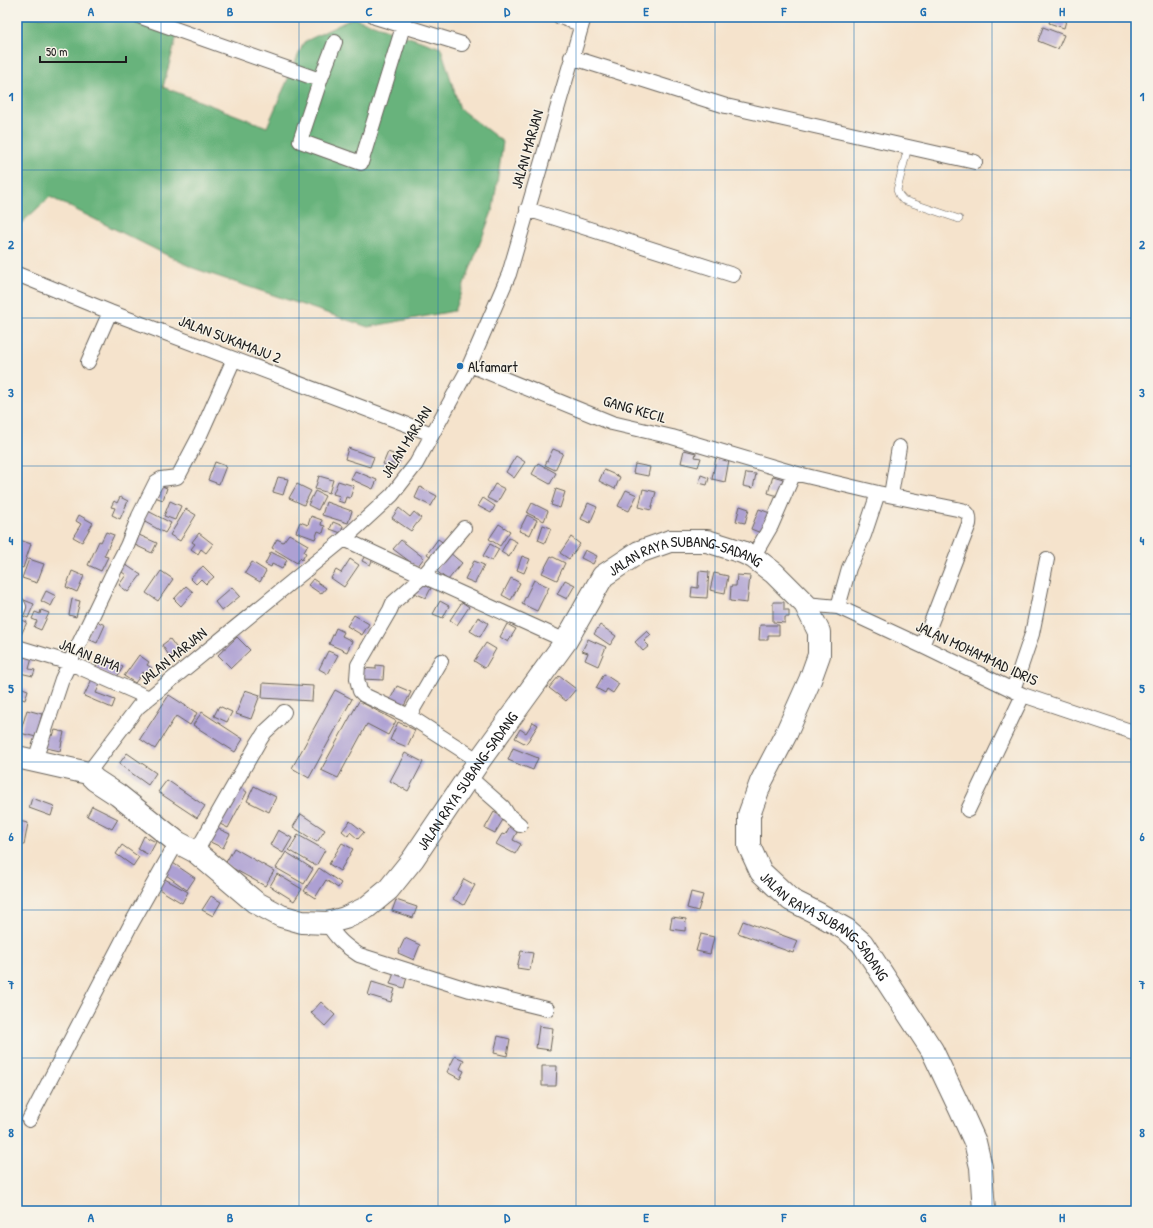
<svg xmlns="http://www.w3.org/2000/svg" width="1153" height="1228" viewBox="0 0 1153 1228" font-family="'Patrick Hand',sans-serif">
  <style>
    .forest { fill: #68b37b; stroke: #42684c }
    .building { fill: #ada0d3 }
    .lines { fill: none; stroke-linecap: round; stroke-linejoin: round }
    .service-casing { stroke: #68625a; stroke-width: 8 }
    .minor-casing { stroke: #68625a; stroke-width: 16 }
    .primary-casing { stroke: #68625a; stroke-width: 24 }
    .service { stroke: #fff; stroke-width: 7 }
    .minor { stroke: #fff; stroke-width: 14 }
    .primary { stroke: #fff; stroke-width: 22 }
    .grid { fill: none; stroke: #1f6fb2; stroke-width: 1; stroke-opacity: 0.55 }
    .poi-dot { fill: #1f6fb2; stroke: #f7f3e8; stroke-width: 1.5 }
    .labels { text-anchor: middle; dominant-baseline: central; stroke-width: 3; stroke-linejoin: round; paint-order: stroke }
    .street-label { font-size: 15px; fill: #1c1c1c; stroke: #f7f3e8 }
    .poi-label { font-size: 15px; fill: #1c1c1c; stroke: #f7f3e8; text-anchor: start }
    .neatline { fill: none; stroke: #1f6fb2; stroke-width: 1.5 }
    .grid-label { font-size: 13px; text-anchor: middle; font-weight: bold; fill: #1f6fb2 }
  </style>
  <rect width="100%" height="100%" fill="#f7f3e8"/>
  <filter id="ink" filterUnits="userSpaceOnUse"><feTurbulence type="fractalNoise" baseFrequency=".025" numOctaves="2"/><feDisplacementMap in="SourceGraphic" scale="8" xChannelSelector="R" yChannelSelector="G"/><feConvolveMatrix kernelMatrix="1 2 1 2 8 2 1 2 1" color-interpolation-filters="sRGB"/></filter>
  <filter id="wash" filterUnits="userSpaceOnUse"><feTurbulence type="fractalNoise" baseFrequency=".012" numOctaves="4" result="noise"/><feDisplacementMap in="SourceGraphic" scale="16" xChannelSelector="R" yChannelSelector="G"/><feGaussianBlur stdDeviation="0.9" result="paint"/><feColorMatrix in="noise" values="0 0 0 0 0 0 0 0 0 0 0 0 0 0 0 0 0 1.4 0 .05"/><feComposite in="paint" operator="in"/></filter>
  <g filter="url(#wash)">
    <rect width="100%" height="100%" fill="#f5e3cc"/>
    <path class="forest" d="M17 17H182L163 87 267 127 304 42 353 18 441 48 460 109 503 142 493 209 454 311 368 327 193 268 50 197 17 227Z"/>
    <g id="blocks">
      <path class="building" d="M1051 17H1067L1064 28 1049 23Z
        M1043 27 1064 35 1058 49 1038 41Z
        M348 448 374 457 370 467 345 459Z
        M553 449 563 453 555 470 545 465Z
        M684 450 696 453 695 457 701 458 698 467 681 463Z
        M388 452 401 457 397 466 391 463 389 467 383 464Z
        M516 456 525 462 514 478 506 472Z
        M716 458 729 460 725 482 712 479Z
        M215 462 226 466 219 484 208 480Z
        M538 463 556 473 550 484 532 474Z
        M635 464 650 467 648 476 633 473Z
        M604 470 620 477 615 489 599 481Z
        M355 471 377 480 373 489 351 479Z
        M746 473 756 474 753 488 743 486Z
        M701 475 709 478 707 485 699 483Z
        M319 476 333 480 329 493 315 489Z
        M773 476 783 479 778 496 768 493Z
        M278 477 288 479 283 495 273 492Z
        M338 481 354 486 350 498 346 497 344 503 338 501 340 496 333 494Z
        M156 484 167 488 163 500 152 496Z
        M297 484 311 491 304 505 289 498Z
        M495 484 505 489 497 503 487 498Z
        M420 487 437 496 431 506 415 498Z
        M556 489 565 492 560 508 551 505Z
        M643 489 656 492 651 510 639 507Z
        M626 490 637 495 629 511 618 506Z
        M315 491 325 496 318 510 308 505Z
        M120 497 128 501 120 519 112 515 115 508 111 507 114 501 117 503Z
        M483 498 495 506 491 513 478 506Z
        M170 501 181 506 175 520 164 516Z
        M326 502 352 511 348 523 322 515Z
        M532 503 548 511 544 521 527 513Z
        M588 503 597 507 590 523 581 519Z
        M740 506 749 509 745 523 736 521Z
        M399 508 410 517 414 512 421 518 411 531 392 518Z
        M186 509 196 515 180 541 170 535Z
        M759 509 770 513 761 533 751 529Z
        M148 511 171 523 165 533 143 521Z
        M79 515 93 523 82 542 73 537 81 524 76 521Z
        M527 515 537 520 530 535 519 531Z
        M311 516 322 520 321 525 325 526 323 533 318 531 315 539 296 532 300 522 308 525Z
        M333 522 343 526 341 533 330 529Z
        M499 524 510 531 500 546 489 539Z
        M543 525 551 528 545 543 538 540Z
        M106 532 114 535 104 556 108 557 101 571 88 565 99 541 101 542Z
        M199 533 213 544 206 553 201 549 198 554 191 549 195 544 192 542Z
        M289 534 308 545 304 552 306 553 302 560 300 558 297 563 272 548 277 539 283 542Z
        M139 535 157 543 152 553 135 545Z
        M571 537 580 544 569 559 560 553Z
        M509 538 517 542 509 557 501 552Z
        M438 539 445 544 434 559 427 554Z
        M20 540 31 544 23 568 17 566V549Z
        M401 540 424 558 417 567 393 549Z
        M490 544 499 549 492 561 483 556Z
        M585 550 597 556 593 564 581 558Z
        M271 552 287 560 282 569 272 564 271 567 265 564Z
        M449 552 462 563 448 580 435 570Z
        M365 555 373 559 370 565 362 561Z
        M522 556 530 559 524 573 517 570Z
        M551 556 565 563 557 580 542 573Z
        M29 559 44 564 37 583 22 578Z
        M350 559 359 565 344 587 331 578 336 570 341 573Z
        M474 561 484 565 475 583 465 579Z
        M252 562 266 571 260 582 245 573Z
        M123 563 141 575 128 592 119 585 126 575 118 569Z
        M203 566 214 577 206 584 201 579 196 584 190 578Z
        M72 571 84 576 77 592 66 587Z
        M161 571 173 579 158 601 146 593Z
        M699 571 709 572 707 598 691 597 692 587 698 588Z
        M714 573 728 576 725 593 710 590Z
        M737 575 750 576 747 603 730 601 731 586H736Z
        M511 578 520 583 511 600 502 595Z
        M313 579 326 588 321 594 308 585Z
        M534 580 549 587 537 611 522 604Z
        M565 580 575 585 567 599 557 594Z
        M417 582 431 588 426 598 412 592Z
        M186 586 193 592 181 606 174 599Z
        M232 587 240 596 222 611 215 602Z
        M46 591 56 596 51 606 41 601Z
        M72 599 80 601 76 617 69 615Z
        M24 600 34 604 28 618 18 614Z
        M440 601 449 606 443 618 433 614Z
        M462 602 469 607 457 625 450 620Z
        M773 602H784V610H789V617H785V623L773 622Z
        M41 610 49 613 41 630 34 627 37 621 32 619 35 612 40 614Z
        M354 615 369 624 362 635 347 626Z
        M478 617 488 623 480 637 470 631Z
        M17 618 27 622 21 635 17 634Z
        M94 620 105 625 97 643 86 638Z
        M507 624 516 629 508 642 500 637Z
        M600 625 616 636 610 645 594 634Z
        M760 625H779V635H768V640H759Z
        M336 628 344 632 342 636 352 641 347 652 329 644Z
        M647 631 651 635 644 641 649 646 643 651 635 642Z
        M237 637 250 650 231 668 218 655Z
        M170 639 178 650 170 657 162 645Z
        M588 639 606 647 598 666 585 660 588 653 582 651Z
        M486 643 496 649 485 668 474 661Z
        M328 651 338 655 328 674 319 669Z
        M139 655 149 662 147 665 152 668 147 675 143 672 135 683 124 676Z
        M101 656 123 667 116 679 95 668Z
        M24 657 32 658 29 669 35 670 33 676 20 673Z
        M376 665 384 666 383 680 361 679V668L376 669Z
        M604 674 619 684 613 693 607 689 605 693 596 688Z
        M559 676 576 689 566 701 549 688Z
        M92 679 101 682 96 693 115 700 112 708 84 696Z
        M263 683 313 686 312 701 262 698Z
        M17 686 28 690 25 700 17 697Z
        M397 686 411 692 403 708 389 702Z
        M245 690 260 695 251 719 236 714Z
        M335 690 352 699 309 778 292 768Z
        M169 695 197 713 190 725 176 716 155 749 140 739Z
        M359 701 396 721 388 735 367 724 338 778 321 770Z
        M219 706 232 712 227 722 214 716Z
        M27 710 42 714 36 737 20 733Z
        M202 712 243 739 235 752 193 725Z
        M398 722 415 730 407 747 390 740Z
        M533 722 538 725 526 744 515 738 520 729 526 733Z
        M55 730 64 732 60 751 42 747 46 734 53 736Z
        M513 748 538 758 533 770 508 760Z
        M127 753 156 773 148 785 119 764Z
        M405 753 423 762 408 791 390 781Z
        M167 780 205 806 197 818 158 792Z
        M235 785 247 792 228 828 216 822Z
        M254 786 276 797 269 812 247 801Z
        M32 798 54 806 51 816 29 808Z
        M92 806 118 819 112 829 87 816Z
        M494 812 504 818 495 833 485 828Z
        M301 814 325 830 317 842 293 827Z
        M19 821 28 823 24 845 17 844V831Z
        M350 821 364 832 358 839 350 832 348 836 342 831Z
        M212 826 230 834 223 848 206 840Z
        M510 826 518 830 513 840 521 844 515 854 496 844 502 834 505 835Z
        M278 830 292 838 283 853 270 845Z
        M298 835 325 850 316 866 289 850Z
        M144 836 156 842 149 855 138 849Z
        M342 843 353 849 340 871 329 864Z
        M122 845 139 857 133 866 116 854Z
        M234 848 274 871 265 886 225 864Z
        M286 852 313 869 304 884 276 868Z
        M170 861 195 878 187 890 162 872Z
        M319 868 341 883 338 888 326 880 315 898 304 891Z
        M277 874 302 889 294 901 270 886Z
        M163 878 188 892 182 903 157 888Z
        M464 879 475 885 464 905 453 899Z
        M691 892 703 895 698 911 687 908Z
        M211 896 221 902 213 916 202 910Z
        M396 900 417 907 413 918 392 911Z
        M672 917 686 919 685 931 670 929Z
        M743 921 798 941 793 953 738 933Z
        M701 934 714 937 710 954 696 951Z
        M405 938 420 945 414 960 398 953Z
        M521 951 533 953 530 970 517 968Z
        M394 973 407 977 404 988 390 984Z
        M372 982 395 989 391 1002 368 995Z
        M321 1002 335 1015 325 1026 311 1013Z
        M539 1026 553 1028 550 1050 536 1048Z
        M498 1036 510 1039 507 1056 494 1053Z
        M455 1056 464 1060 460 1069 464 1071 460 1079 447 1072Z
        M542 1066H557L556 1086H542Z"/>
    </g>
  </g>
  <g filter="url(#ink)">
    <use href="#blocks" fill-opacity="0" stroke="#68625a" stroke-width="1"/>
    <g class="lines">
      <g class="service-casing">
        <path id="service" d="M908 147 897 190 899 195 903 200 959 219"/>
      </g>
      <g class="minor-casing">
        <path id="minor" d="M141 17 320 80
          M375 17 462 44
          M560 17 581 24
          M335 42 320 81 300 141 361 163 406 17
          M571 57 726 106 975 162
          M527 209 733 275
          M17 274 110 312 432 434
          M88 362 110 312
          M470 365 612 423 672 437 794 473
          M878 493 962 510C969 513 970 516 969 524L922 646
          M891 495 899 447
          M464 528 423 576 393 603 390 610 358 665 357 679 360 691 364 695 409 716 479 761
          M344 539 423 576 566 641
          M753 557 771 526 794 473 878 493 864 535 849 568 838 607
          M17 603 19 607 17 612
          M805 604 838 607 922 646 1023 695 1136 733
          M17 647 70 663 149 698
          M1013 690 1032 634 1047 559
          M409 716 441 661
          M35 760 62 679 111 577 127 546 139 516 156 482 161 479 177 477 180 473 200 435 234 359
          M88 773 138 707 344 539 392 495 416 464 467 371 509 274 584 17
          M469 777 503 807 508 815 520 825
          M968 810 1023 695
          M196 852 258 743 265 732 278 720 284 712
          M327 923C337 939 344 945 359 955L470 990 547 1009
          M29 1120 130 926 177 842"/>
      </g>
      <g class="primary-casing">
        <g id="primary">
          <path id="s1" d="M17 757 88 773 95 780 118 795 177 842 196 852 255 902 281 916 302 922 327 923 345 918 366 908 388 890 413 859 479 761 566 641 603 576 639 552 670 541H707L742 552 753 557 774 573 805 604 819 632V655L810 680 786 734 761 782 749 815V846L761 872 791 900 817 913 847 930 862 943 932 1050 960 1109 975 1142 981 1167 984 1211"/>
        </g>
      </g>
      <use href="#service" class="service"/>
      <use href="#minor" class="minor"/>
      <use href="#primary" class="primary"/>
    </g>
  </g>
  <path class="grid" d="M161 17V1211M299 17V1211M438 17V1211M576 17V1211M715 17V1211M854 17V1211M992 17V1211M17 170H1136M17 318H1136M17 466H1136M17 614H1136M17 762H1136M17 910H1136M17 1058H1136"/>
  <circle class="poi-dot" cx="460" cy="366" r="4"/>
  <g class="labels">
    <g class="street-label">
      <text transform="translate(527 149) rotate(-74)">JALAN MARJAN</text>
      <text transform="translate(230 339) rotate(21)">JALAN SUKAMAJU 2</text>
      <text transform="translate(635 409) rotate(16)">GANG KECIL</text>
      <text transform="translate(406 442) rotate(-58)">JALAN MARJAN</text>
      <text stroke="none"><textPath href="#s1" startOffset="902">JALAN RAYA SUBANG-SADANG</textPath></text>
      <text transform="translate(977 653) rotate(25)">JALAN MOHAMMAD IDRIS</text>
      <text transform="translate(90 655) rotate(22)">JALAN BIMA</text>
      <text transform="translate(173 656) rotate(-39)">JALAN MARJAN</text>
      <text stroke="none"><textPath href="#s1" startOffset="566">JALAN RAYA SUBANG-SADANG</textPath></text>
      <text stroke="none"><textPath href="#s1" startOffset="1418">JALAN RAYA SUBANG-SADANG</textPath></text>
    </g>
    <g class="poi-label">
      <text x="468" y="366">Alfamart</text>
    </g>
  </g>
  <rect width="1153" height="1228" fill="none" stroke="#f7f3e8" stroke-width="44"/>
  <path d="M40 56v6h86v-6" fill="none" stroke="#1c1c1c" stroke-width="2"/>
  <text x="46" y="56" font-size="12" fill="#1c1c1c" stroke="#f7f3e8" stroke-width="3" paint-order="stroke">50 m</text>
  <rect x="22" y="22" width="1109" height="1184" class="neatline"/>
  <g class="grid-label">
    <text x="91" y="16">A</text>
    <text x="230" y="16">B</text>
    <text x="369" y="16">C</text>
    <text x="507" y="16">D</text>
    <text x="646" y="16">E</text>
    <text x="784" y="16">F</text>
    <text x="923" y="16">G</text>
    <text x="1062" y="16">H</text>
    <text x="11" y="101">1</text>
    <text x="1142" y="101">1</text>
    <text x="11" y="249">2</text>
    <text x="1142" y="249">2</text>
    <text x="11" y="397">3</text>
    <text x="1142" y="397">3</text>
    <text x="11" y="545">4</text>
    <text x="1142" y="545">4</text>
    <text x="11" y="693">5</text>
    <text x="1142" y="693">5</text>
    <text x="11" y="841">6</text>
    <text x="1142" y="841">6</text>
    <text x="11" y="989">7</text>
    <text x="1142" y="989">7</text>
    <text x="11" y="1137">8</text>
    <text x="1142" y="1137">8</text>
    <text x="91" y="1222">A</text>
    <text x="230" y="1222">B</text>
    <text x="369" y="1222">C</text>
    <text x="507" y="1222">D</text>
    <text x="646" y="1222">E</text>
    <text x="784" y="1222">F</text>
    <text x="923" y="1222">G</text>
    <text x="1062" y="1222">H</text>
  </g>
</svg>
